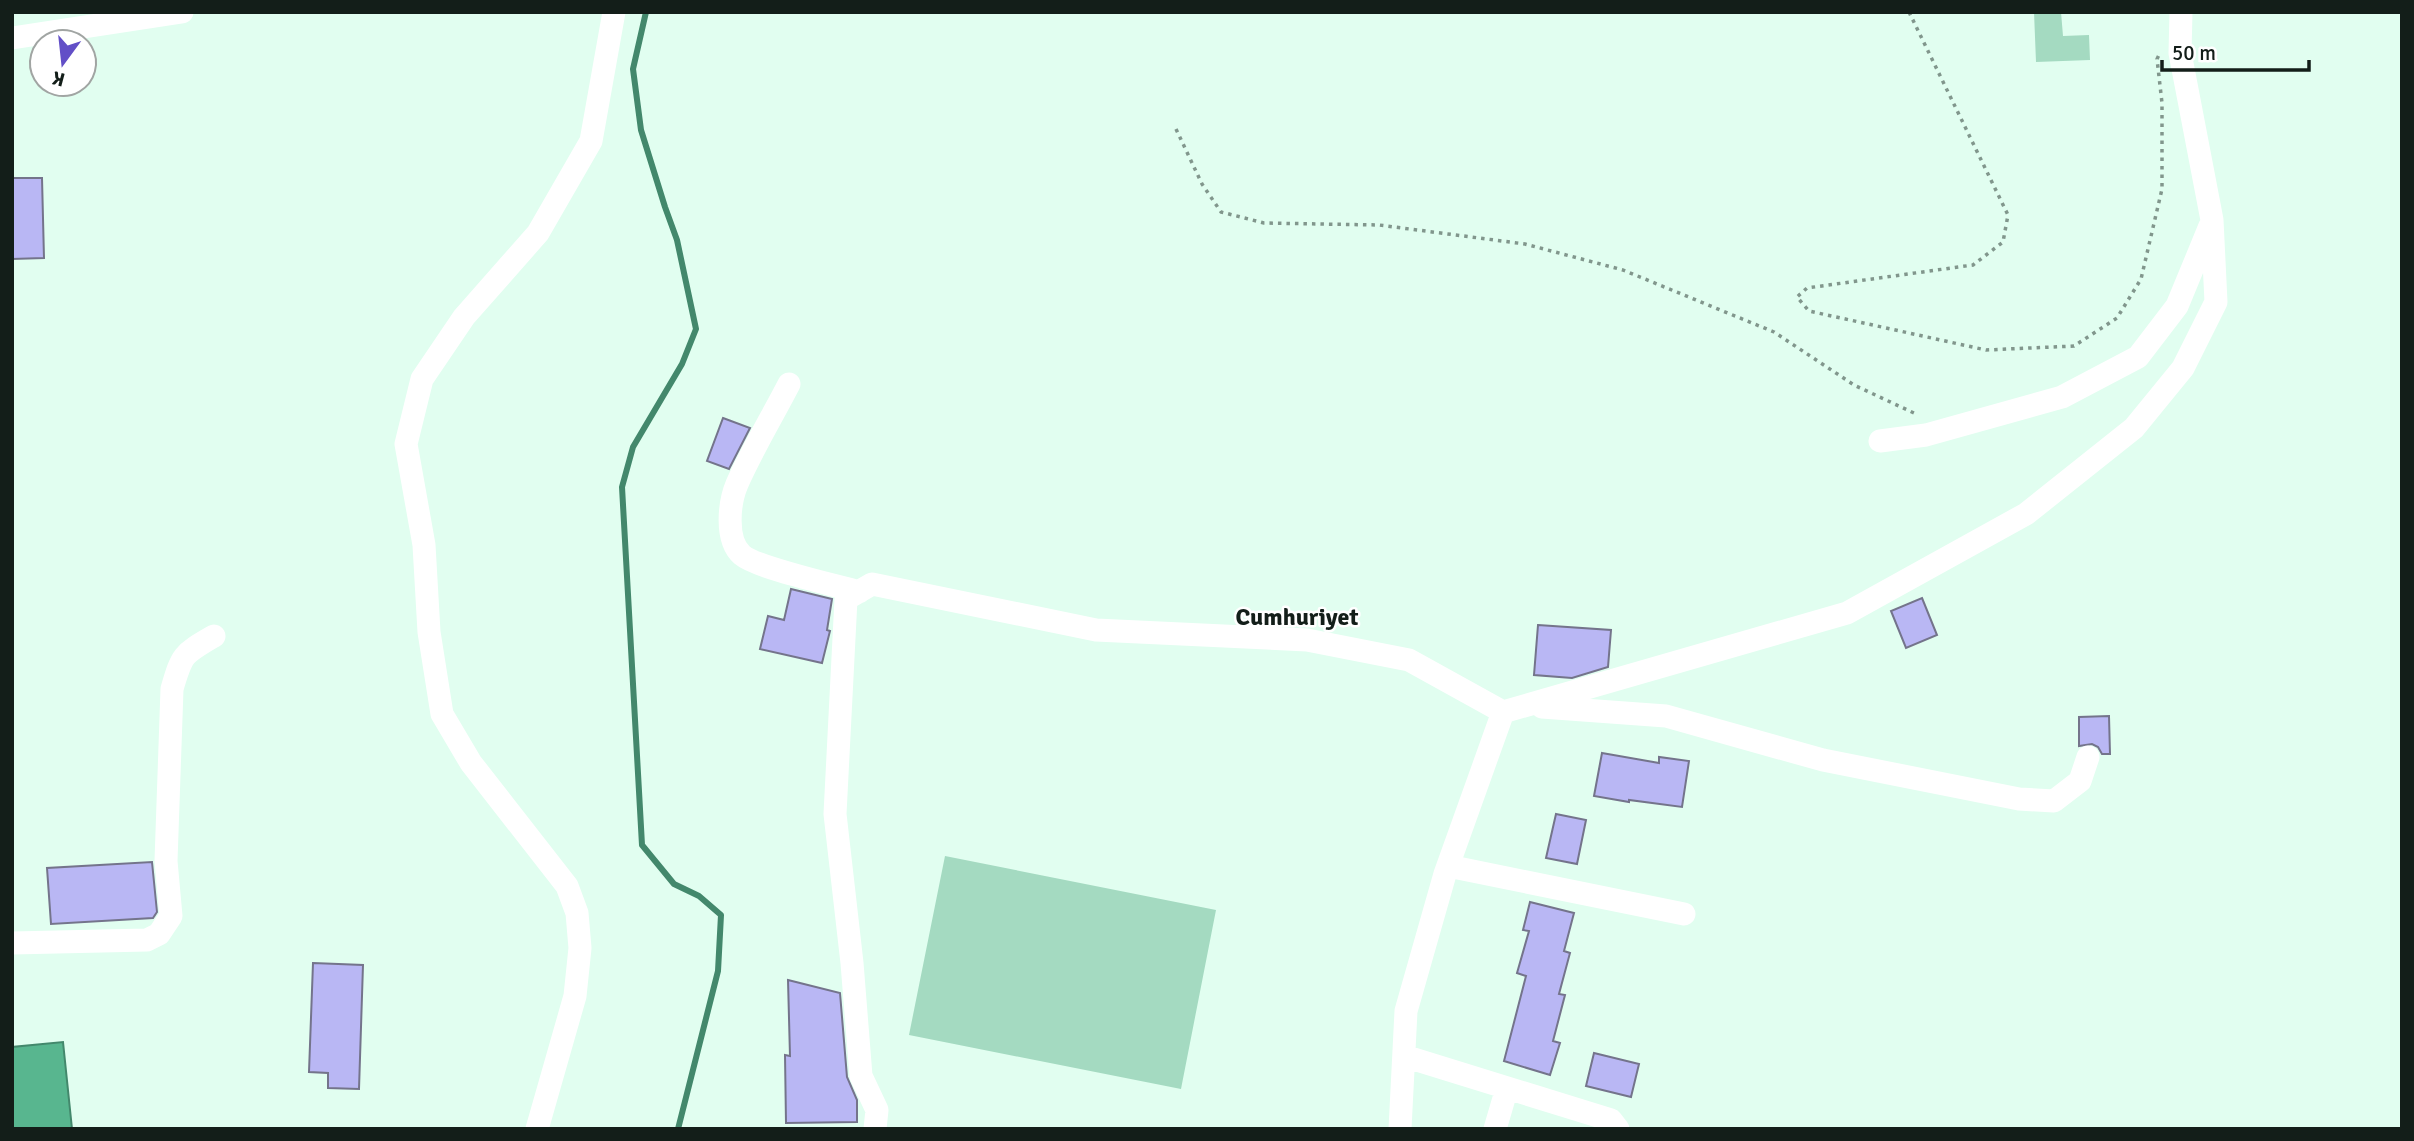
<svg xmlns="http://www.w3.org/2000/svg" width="2414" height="1141" viewBox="0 0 2414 1141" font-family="Signika,sans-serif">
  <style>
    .green { fill: #a4dac1 }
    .water { fill: #58b68f; stroke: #43886c; stroke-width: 2 }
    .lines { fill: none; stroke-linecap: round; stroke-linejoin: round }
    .stream { stroke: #43886c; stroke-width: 6 }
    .building { fill: #b9b7f4; stroke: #74748b; stroke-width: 2 }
    .path { stroke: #81968c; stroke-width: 3.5; stroke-dasharray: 3.5 5; stroke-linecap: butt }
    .minor { stroke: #fff; stroke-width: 23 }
    .labels { text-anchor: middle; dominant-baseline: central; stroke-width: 5; stroke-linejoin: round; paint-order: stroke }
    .district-label { font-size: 24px; font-weight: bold; fill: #131e19; stroke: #fff }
  </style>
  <rect width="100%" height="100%" fill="#e1fef0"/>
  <path class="green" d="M2034 12H2061L2063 36 2089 35 2090 60 2036 62Z
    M945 856 1216 910 1181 1089 909 1035Z"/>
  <path class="water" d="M63 1042 72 1129H12V1047Z"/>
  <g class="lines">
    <path class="stream" d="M646 12 633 69 641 130 665 207 677 240 696 329 682 364 633 447 622 487 642 845 674 884 699 896 721 915 718 971 678 1129"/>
  </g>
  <path class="building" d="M12 178H42L44 258 12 259Z
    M723 418 750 428 729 469 707 461Z
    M791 589 832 599 827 630 830 631 822 663 760 649 768 616 784 620Z
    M1922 598 1937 635 1906 648 1891 611Z
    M1538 625 1611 630 1608 667 1572 678 1534 675Z
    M2109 716 2110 754H2102L2098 747 2092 744 2079 746V717Z
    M1602 753 1659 763V757L1689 761 1682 807 1629 800V802L1594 796Z
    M1556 814 1586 820 1577 864 1546 858Z
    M152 862 157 912 153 918 51 924 47 868Z
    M1530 902 1574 913 1564 951 1570 953 1559 994 1565 995 1553 1041 1560 1043 1550 1075 1504 1061 1526 976 1517 973 1529 931 1523 930Z
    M313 963 363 965 359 1089 328 1088V1073L309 1072Z
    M788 980 840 993 847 1077 857 1100V1122L786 1123 785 1055 790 1056Z
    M1594 1053 1639 1064 1631 1097 1586 1086Z"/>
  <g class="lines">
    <path class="path" d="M1909 12 2008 215 2003 242 1973 265 1807 288 1797 297 1809 311 1986 350 2074 346 2117 318 2141 279 2162 189V103L2157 59 2159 55
      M1176 129 1202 184 1221 212 1264 223 1379 225 1525 244 1623 270 1774 332 1854 385 1916 414"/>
    <path class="minor" d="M12 38 182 12
      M789 384C772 417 752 450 737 484 729 503 725 540 742 555 757 568 835 585 859 592
      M1880 441 1926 435 2062 397 2138 357 2177 306 2210 226
      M1542 707 1666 716 1823 760 2019 799 2054 801 2080 781 2088 757
      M1503 712 1847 613 2026 514 2134 428 2183 368 2216 302 2212 220 2180 53 2181 12
      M1448 866 1684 914
      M12 943 147 940 159 934 171 916 166 861 172 689C182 654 183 654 214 636
      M1404 1056 1611 1120 1618 1129
      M537 1129 575 996 580 948 577 913 567 886 471 763 442 714 429 632 424 545 406 444 422 379 464 317 538 233 591 141 614 12
      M875 1129 877 1110 861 1076 852 963 835 814 846 599 872 584 1096 630 1307 640 1409 660 1503 712 1445 874 1406 1011 1400 1129
      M1495 1129 1507 1088"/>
  </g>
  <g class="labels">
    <g class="district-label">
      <text x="1297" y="617">Cumhuriyet</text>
    </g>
  </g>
  <rect width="2414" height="1141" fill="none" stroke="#131e19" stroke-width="28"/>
  <g transform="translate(63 63) rotate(195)"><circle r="33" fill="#ffffff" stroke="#a1a5a3" stroke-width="2"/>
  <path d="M0-5L12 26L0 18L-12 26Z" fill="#624fc7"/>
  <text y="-10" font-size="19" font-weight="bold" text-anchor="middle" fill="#131e19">K</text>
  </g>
  <path d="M2162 60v10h147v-10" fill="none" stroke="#131e19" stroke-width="3.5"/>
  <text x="2172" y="60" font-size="21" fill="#131e19" stroke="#ffffff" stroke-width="5" paint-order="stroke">50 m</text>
</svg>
